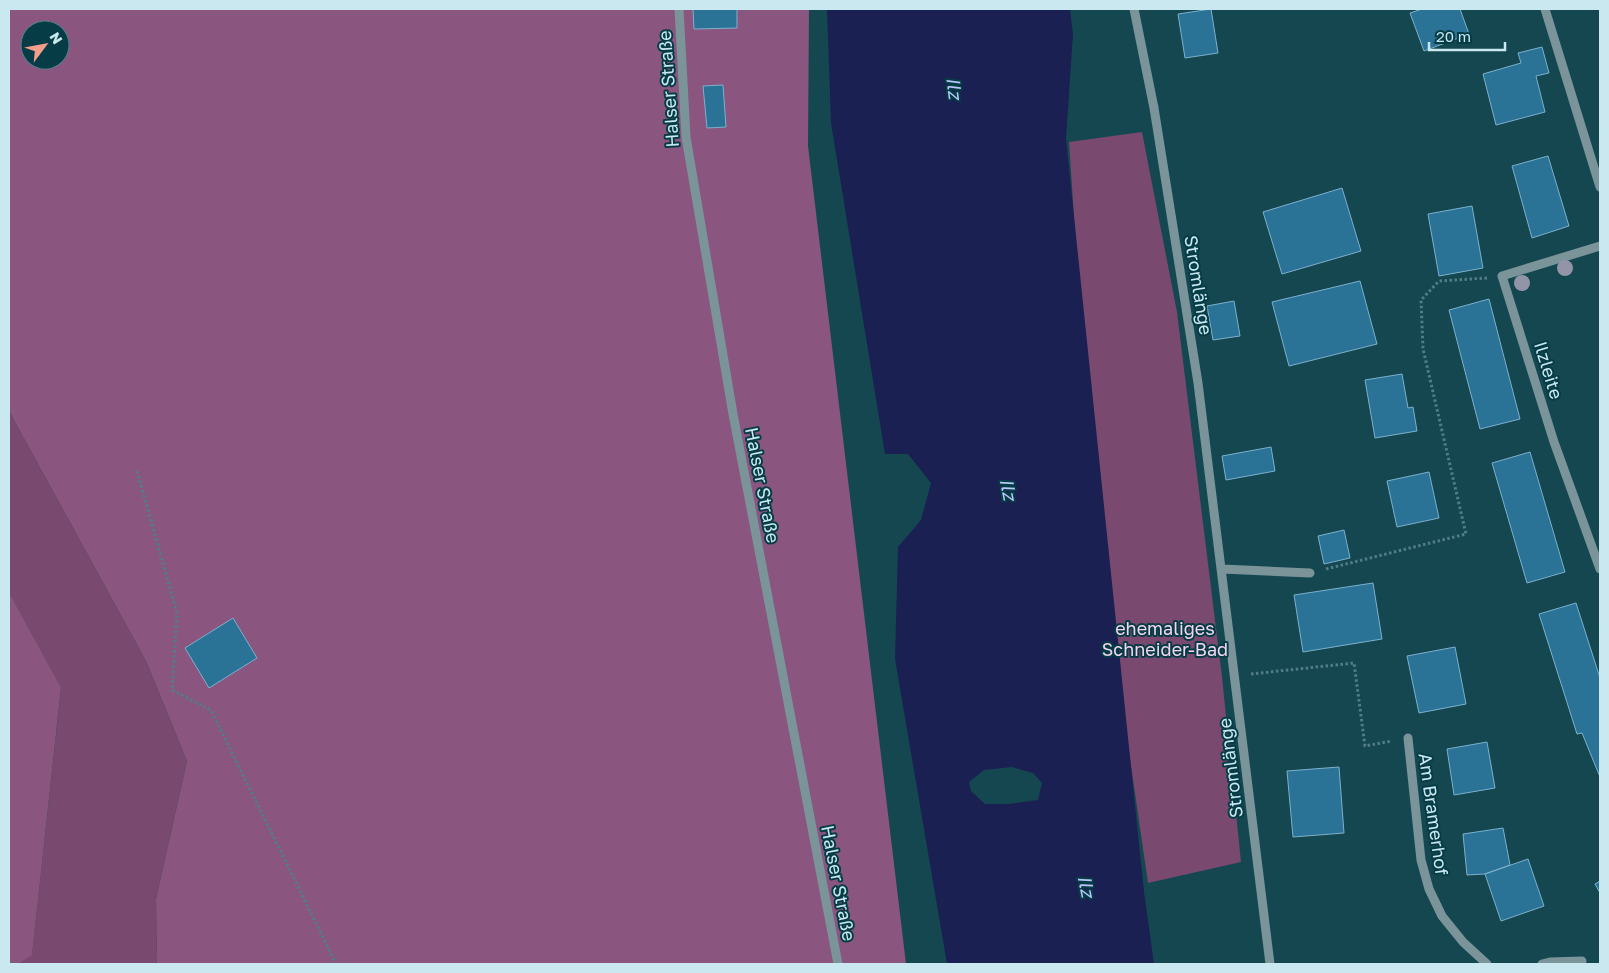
<svg xmlns="http://www.w3.org/2000/svg" width="1609" height="973" viewBox="0 0 1609 973" font-family="'Golos Text',sans-serif">
  <style>
    .green { fill: #794970 }
    .forest { fill: #8a5680; fill-rule: evenodd }
    .water { fill: #1a2052; fill-rule: evenodd }
    .building { fill: #2a7397; stroke: #7db0cc }
    .lines { fill: none; stroke-linecap: round; stroke-linejoin: round }
    .path { stroke: #517d86; stroke-width: 3; stroke-dasharray: 2.5 2.5; stroke-linecap: butt }
    .minor { stroke: #7a949a; stroke-width: 9 }
    .tree { fill: #9195a7 }
    .labels { text-anchor: middle; dominant-baseline: central; stroke-width: 4; stroke-linejoin: round; paint-order: stroke }
    .street-label { font-size: 18px; fill: #c9e8f0; stroke: #063c46 }
    .park-label { font-size: 18px; fill: #f6d5ee; stroke: #063c46 }
    .water-label { font-size: 19px; font-style: italic; fill: #b9c6f9; stroke: #063c46 }
  </style>
  <rect width="100%" height="100%" fill="#154751"/>
  <path class="green" d="M1142 132 1177 312 1222 677 1241 862 1148 883 1113 641 1086 397 1069 142Z
    M9 411 146 661 187 761 156 899 157 964H18L32 954 61 689 9 592Z"/>
  <path class="forest" d="M9 9H809L808 146 906 964H157L156 899 187 761 146 661 9 411ZM30 30H60V60H30Z
    M9 592 61 688 32 955 18 964H9Z"/>
  <path class="water" d="M827 9H1070L1073 34 1066 139 1144 892 1154 964H947L895 659 898 547 921 520 931 483 908 454H885L831 123ZM1012 767 1033 773 1042 783 1038 800 1009 804H985L971 791 969 782 984 770Z"/>
  <path class="building" d="M693 9H737V28L694 29Z
    M1211 9 1218 53 1185 58 1178 14Z
    M1422 9H1460L1469 34 1424 51 1410 13Z
    M1542 47 1549 73 1536 76 1545 112 1496 125 1483 74 1521 63 1518 53Z
    M723 85 726 127 707 128 703 86Z
    M1548 156 1569 226 1532 238 1512 166Z
    M1342 188 1361 251 1282 274 1263 212Z
    M1472 206 1483 268 1439 276 1428 214Z
    M1360 281 1377 344 1289 366 1272 302Z
    M1489 299 1520 419 1480 429 1449 310Z
    M1234 301 1240 336 1213 340 1207 306Z
    M1402 374 1408 408 1413 407 1417 431 1375 438 1365 380Z
    M1271 447 1275 471 1226 480 1222 456Z
    M1530 452 1565 572 1527 583 1492 463Z
    M1429 472 1439 518 1397 527 1387 481Z
    M1344 530 1350 558 1324 564 1318 536Z
    M1373 583 1382 639 1303 652 1294 595Z
    M1576 603 1600 678V777L1582 733 1577 734 1539 614Z
    M233 618 257 658 209 688 185 648Z
    M1455 647 1466 704 1419 713 1407 656Z
    M1487 742 1495 788 1454 795 1447 749Z
    M1339 767 1344 833 1293 837 1287 771Z
    M1503 828 1510 865 1485 874 1467 875 1463 834Z
    M1528 859 1544 906 1501 921 1485 874Z
    M1600 881V893L1595 884Z"/>
  <g class="lines">
    <path class="path" d="M137 471 177 613 172 690 211 710 336 964
      M1326 569 1466 534 1423 349 1421 300 1439 281 1487 278
      M1251 674 1354 663 1365 746 1392 741"/>
    <path class="minor" d="M679 9 686 137 733 414 838 964
      M1134 9 1154 108 1198 383 1270 964
      M1545 9 1600 187
      M1600 246 1502 276 1554 442 1600 569
      M1222 569 1310 573
      M1408 738 1421 860 1429 889 1442 916 1463 942 1487 964
      M1542 964 1550 962 1582 961"/>
  </g>
  <g class="tree">
    <circle cx="1565" cy="268" r="8"/>
    <circle cx="1522" cy="283" r="8"/>
  </g>
  <g class="labels">
    <g class="street-label">
      <text transform="translate(668 89) rotate(-94)">Halser Straße</text>
      <text transform="translate(1199 285) rotate(81)">Stromlänge</text>
      <text transform="translate(1549 370) rotate(73)">Ilzleite</text>
      <text transform="translate(763 485) rotate(79)">Halser Straße</text>
      <text transform="translate(1230 768) rotate(-97)">Stromlänge</text>
      <text transform="translate(1434 814) rotate(82)">Am Bramerhof</text>
      <text transform="translate(839 883) rotate(79)">Halser Straße</text>
    </g>
    <g class="park-label">
      <text x="1165" y="628">ehemaliges<tspan x="1165" dy="21">Schneider-Bad</tspan></text>
    </g>
    <g class="water-label">
      <text transform="translate(955 88) rotate(83)">Ilz</text>
      <text transform="translate(1009 489) rotate(79)">Ilz</text>
      <text transform="translate(1087 886) rotate(79)">Ilz</text>
    </g>
  </g>
  <rect width="1609" height="973" fill="none" stroke="#c9e8f0" stroke-width="20"/>
  <g transform="translate(45 45) rotate(58)"><circle r="24" fill="#063c46" stroke="#54818a"/>
  <path d="M0-4L9 19L0 12L-9 19Z" fill="#f49e8a"/>
  <text y="-8" font-size="14" font-weight="bold" text-anchor="middle" fill="#c9e8f0">N</text>
  </g>
  <path d="M1429 42v8h76v-8" fill="none" stroke="#c9e8f0" stroke-width="2.5"/>
  <text x="1436" y="42" font-size="15" fill="#c9e8f0" stroke="#063c46" stroke-width="4" paint-order="stroke">20 m</text>
</svg>
